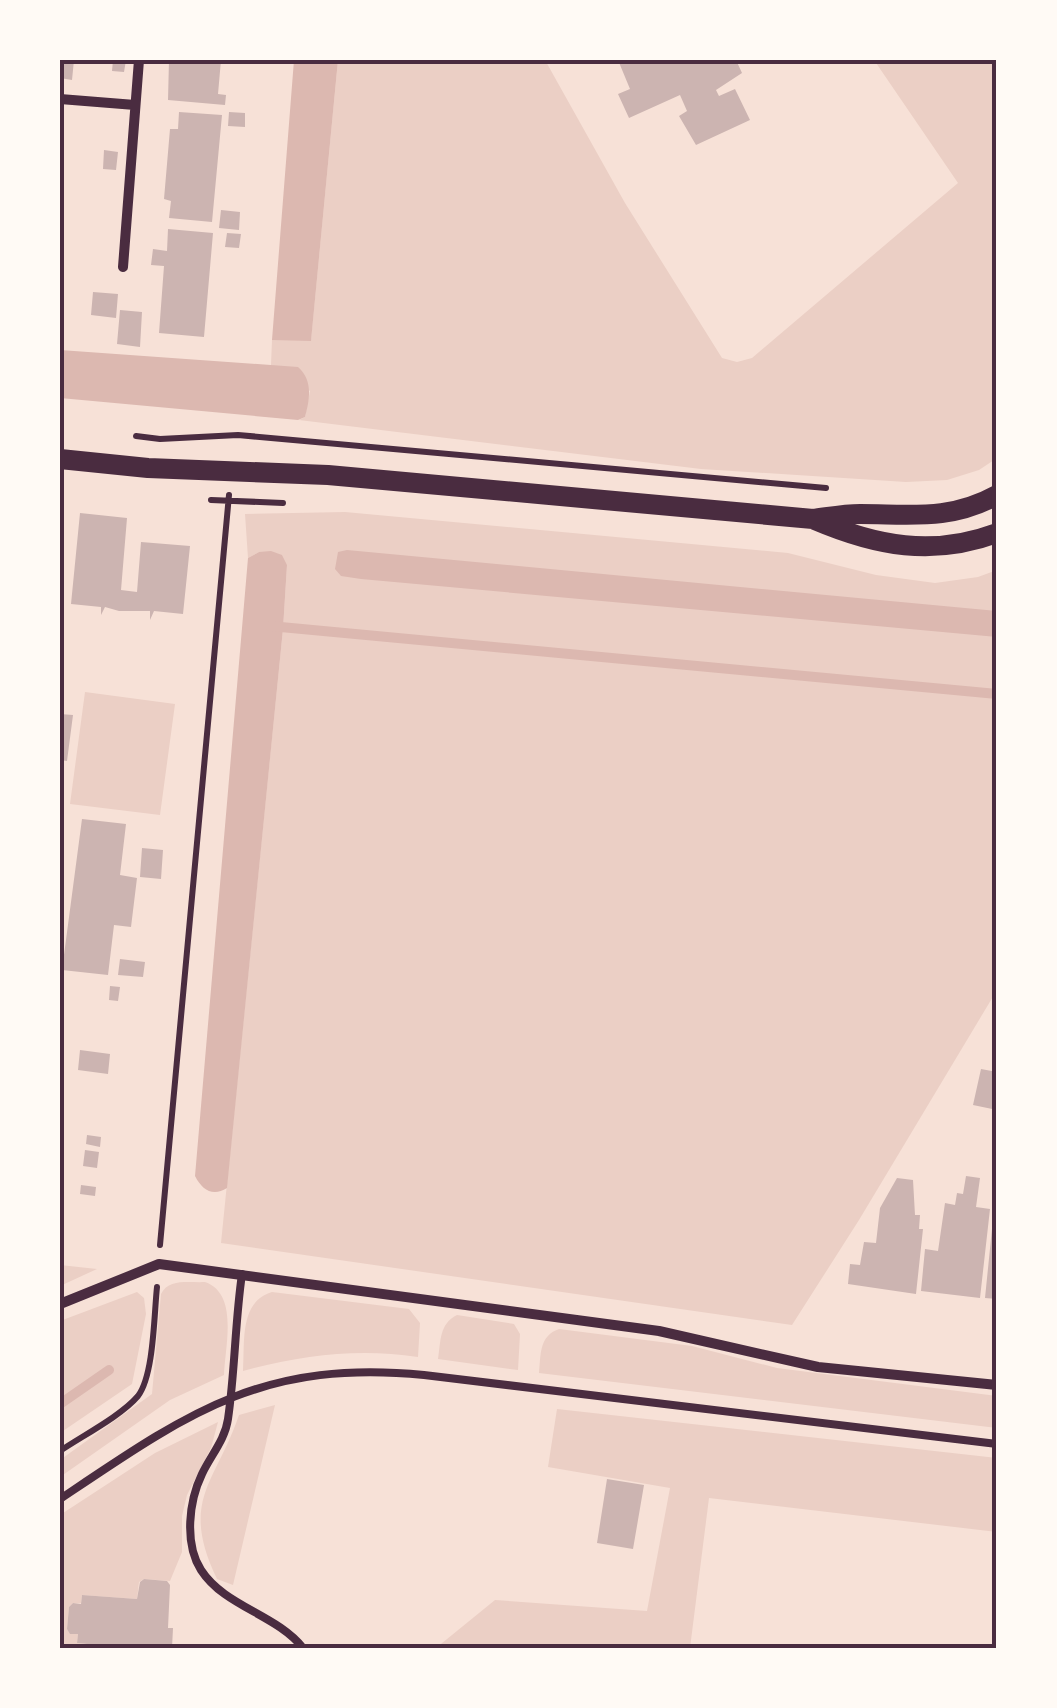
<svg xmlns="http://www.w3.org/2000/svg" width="1057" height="1708" viewBox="0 0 1057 1708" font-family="'Noto Sans',sans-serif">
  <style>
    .green { fill: #ebcfc5 }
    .water { fill: #dcb8b0 }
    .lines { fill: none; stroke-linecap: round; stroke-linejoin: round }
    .stream { stroke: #dcb8b0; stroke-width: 10 }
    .building { fill: #ccb4b1 }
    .path { stroke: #4a2c40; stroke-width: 6 }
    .service { stroke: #4a2c40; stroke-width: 8 }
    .minor { stroke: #4a2c40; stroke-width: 10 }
    .secondary { stroke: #4a2c40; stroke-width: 20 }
    .neatline { fill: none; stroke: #4a2c40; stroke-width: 4 }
  </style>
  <rect width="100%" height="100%" fill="#f7e1d7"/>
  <path class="green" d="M338 60H545L625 203 722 358 737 362 752 358 958 183 874 60H997V458L979 470 947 480 906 482 701 469 299 420 305 417 310 391 271 365 272 340H311Z
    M345 512 788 553 876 575 935 583 978 577 997 570V990L859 1220 792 1325 221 1243 283 629 287 565 259 552 248 558 245 514Z
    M85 692 175 704 160 815 70 804Z
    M60 1265 97 1269 60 1286Z
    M205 1282C239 1294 225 1346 224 1375L170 1400 60 1477V1460L152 1394 161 1294C169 1278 189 1283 205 1282Z
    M137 1292 144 1298 146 1314 132 1384 60 1433V1321Z
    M272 1292 409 1309 420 1323 418 1357C358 1348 302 1355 243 1371 245 1342 239 1302 272 1292Z
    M457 1315 514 1324 520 1334 518 1370 438 1359C441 1341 439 1324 457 1315Z
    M559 1329 692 1346 777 1368 997 1396V1428L539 1373C541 1354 539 1336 559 1329Z
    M275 1405 233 1585 217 1579C179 1500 216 1483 239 1415Z
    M557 1409 997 1458V1532L709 1498 690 1648H436L495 1600 647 1611 670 1488 548 1467Z
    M218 1422 211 1448 187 1495 182 1516V1552L170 1581 144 1579 139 1582 137 1599 82 1595 81 1603H73L69 1607 67 1629 70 1633 78 1634 77 1643 97 1645V1648H60V1515L155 1453Z"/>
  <path class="water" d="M294 60H338L311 341 272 340Z
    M60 350 298 367C313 380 310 399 305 417L298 420 60 398Z
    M347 550 997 611V637L361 579 341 576 335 569 338 552Z
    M271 551 282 555 287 565 283 629 227 1188C213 1197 202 1190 195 1176L248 558 259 552Z"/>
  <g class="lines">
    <path class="stream" d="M270 626 997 694
      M60 1404 109 1370"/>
  </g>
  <path class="building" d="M60 60H74L72 80 60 78Z
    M113 60H126L124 72 112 71Z
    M169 60H221L218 94 226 95 225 105 168 100Z
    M618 60H736L742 73 716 90 719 96 735 89 750 120 696 145 679 116 687 111 680 95 629 118 618 94 630 89Z
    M179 112 222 115 212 222 169 218 171 201 164 199 170 129H178Z
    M229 112 245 113V127L228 126Z
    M104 150 118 152 116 170 103 169Z
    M221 210 240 212 239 230 219 228Z
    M168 229 213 233 204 337 159 333 164 266 151 265 153 249 167 251Z
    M227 233 241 234 239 248 225 247Z
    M93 292 118 294 116 318 91 315Z
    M120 310 142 312 140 347 117 344Z
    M80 513 127 518 121 590 137 592 141 542 190 546 183 614 154 611 150 620V611H119L105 607 101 615V607L71 604Z
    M60 714 73 715 67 761 60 760Z
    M82 819 126 824 120 875 137 878 131 927 114 925 108 975 62 970Z
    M142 848 163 850 161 879 140 877Z
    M120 959 145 962 143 977 118 975Z
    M110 986 120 987 118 1001 109 1000Z
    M80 1050 110 1054 108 1074 78 1070Z
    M981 1069 997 1072V1110L973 1105Z
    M87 1135 101 1137 100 1147 86 1144Z
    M85 1150 99 1152 97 1168 83 1166Z
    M966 1176 980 1178 976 1207 990 1209 980 1298 921 1291 925 1249 938 1251 945 1203 955 1205 957 1193 963 1194Z
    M897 1178 913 1180 915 1215H920L919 1229H923L916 1294 848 1284 850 1264 860 1265 864 1242 876 1243 880 1208Z
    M81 1185 96 1187 95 1196 80 1194Z
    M994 1209H997V1299L985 1298Z
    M607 1479 644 1485 633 1549 597 1543Z
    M144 1579 167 1581 170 1585 168 1628H173L172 1648H97V1645L77 1643 78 1634H70L67 1629 69 1607 73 1603 81 1604 82 1595 137 1599 140 1582Z"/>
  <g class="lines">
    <path class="path" d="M136 436 160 439 238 435 826 488
      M211 500 283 503
      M160 1245 229 495
      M60 1451C82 1436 121 1416 138 1396 154 1375 154 1314 157 1287"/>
    <path class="service" d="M242 1274C235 1322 235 1371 228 1419 225 1440 211 1455 202 1474 189 1501 184 1543 201 1570 225 1607 276 1614 303 1648
      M60 1499C188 1413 262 1359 424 1375L997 1444"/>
    <path class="minor" d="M60 99 135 105
      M123 267 139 60
      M60 1304 159 1264 659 1331 818 1367 997 1385"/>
    <path class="secondary" d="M60 459 148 468 328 475 813 519C829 517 844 514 860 514 910 514 950 521 997 495
      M815 520C876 546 933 557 997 533"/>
  </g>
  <rect width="1057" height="1708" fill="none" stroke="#fffaf5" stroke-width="125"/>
  <rect x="62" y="62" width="932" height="1584" class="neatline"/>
</svg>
